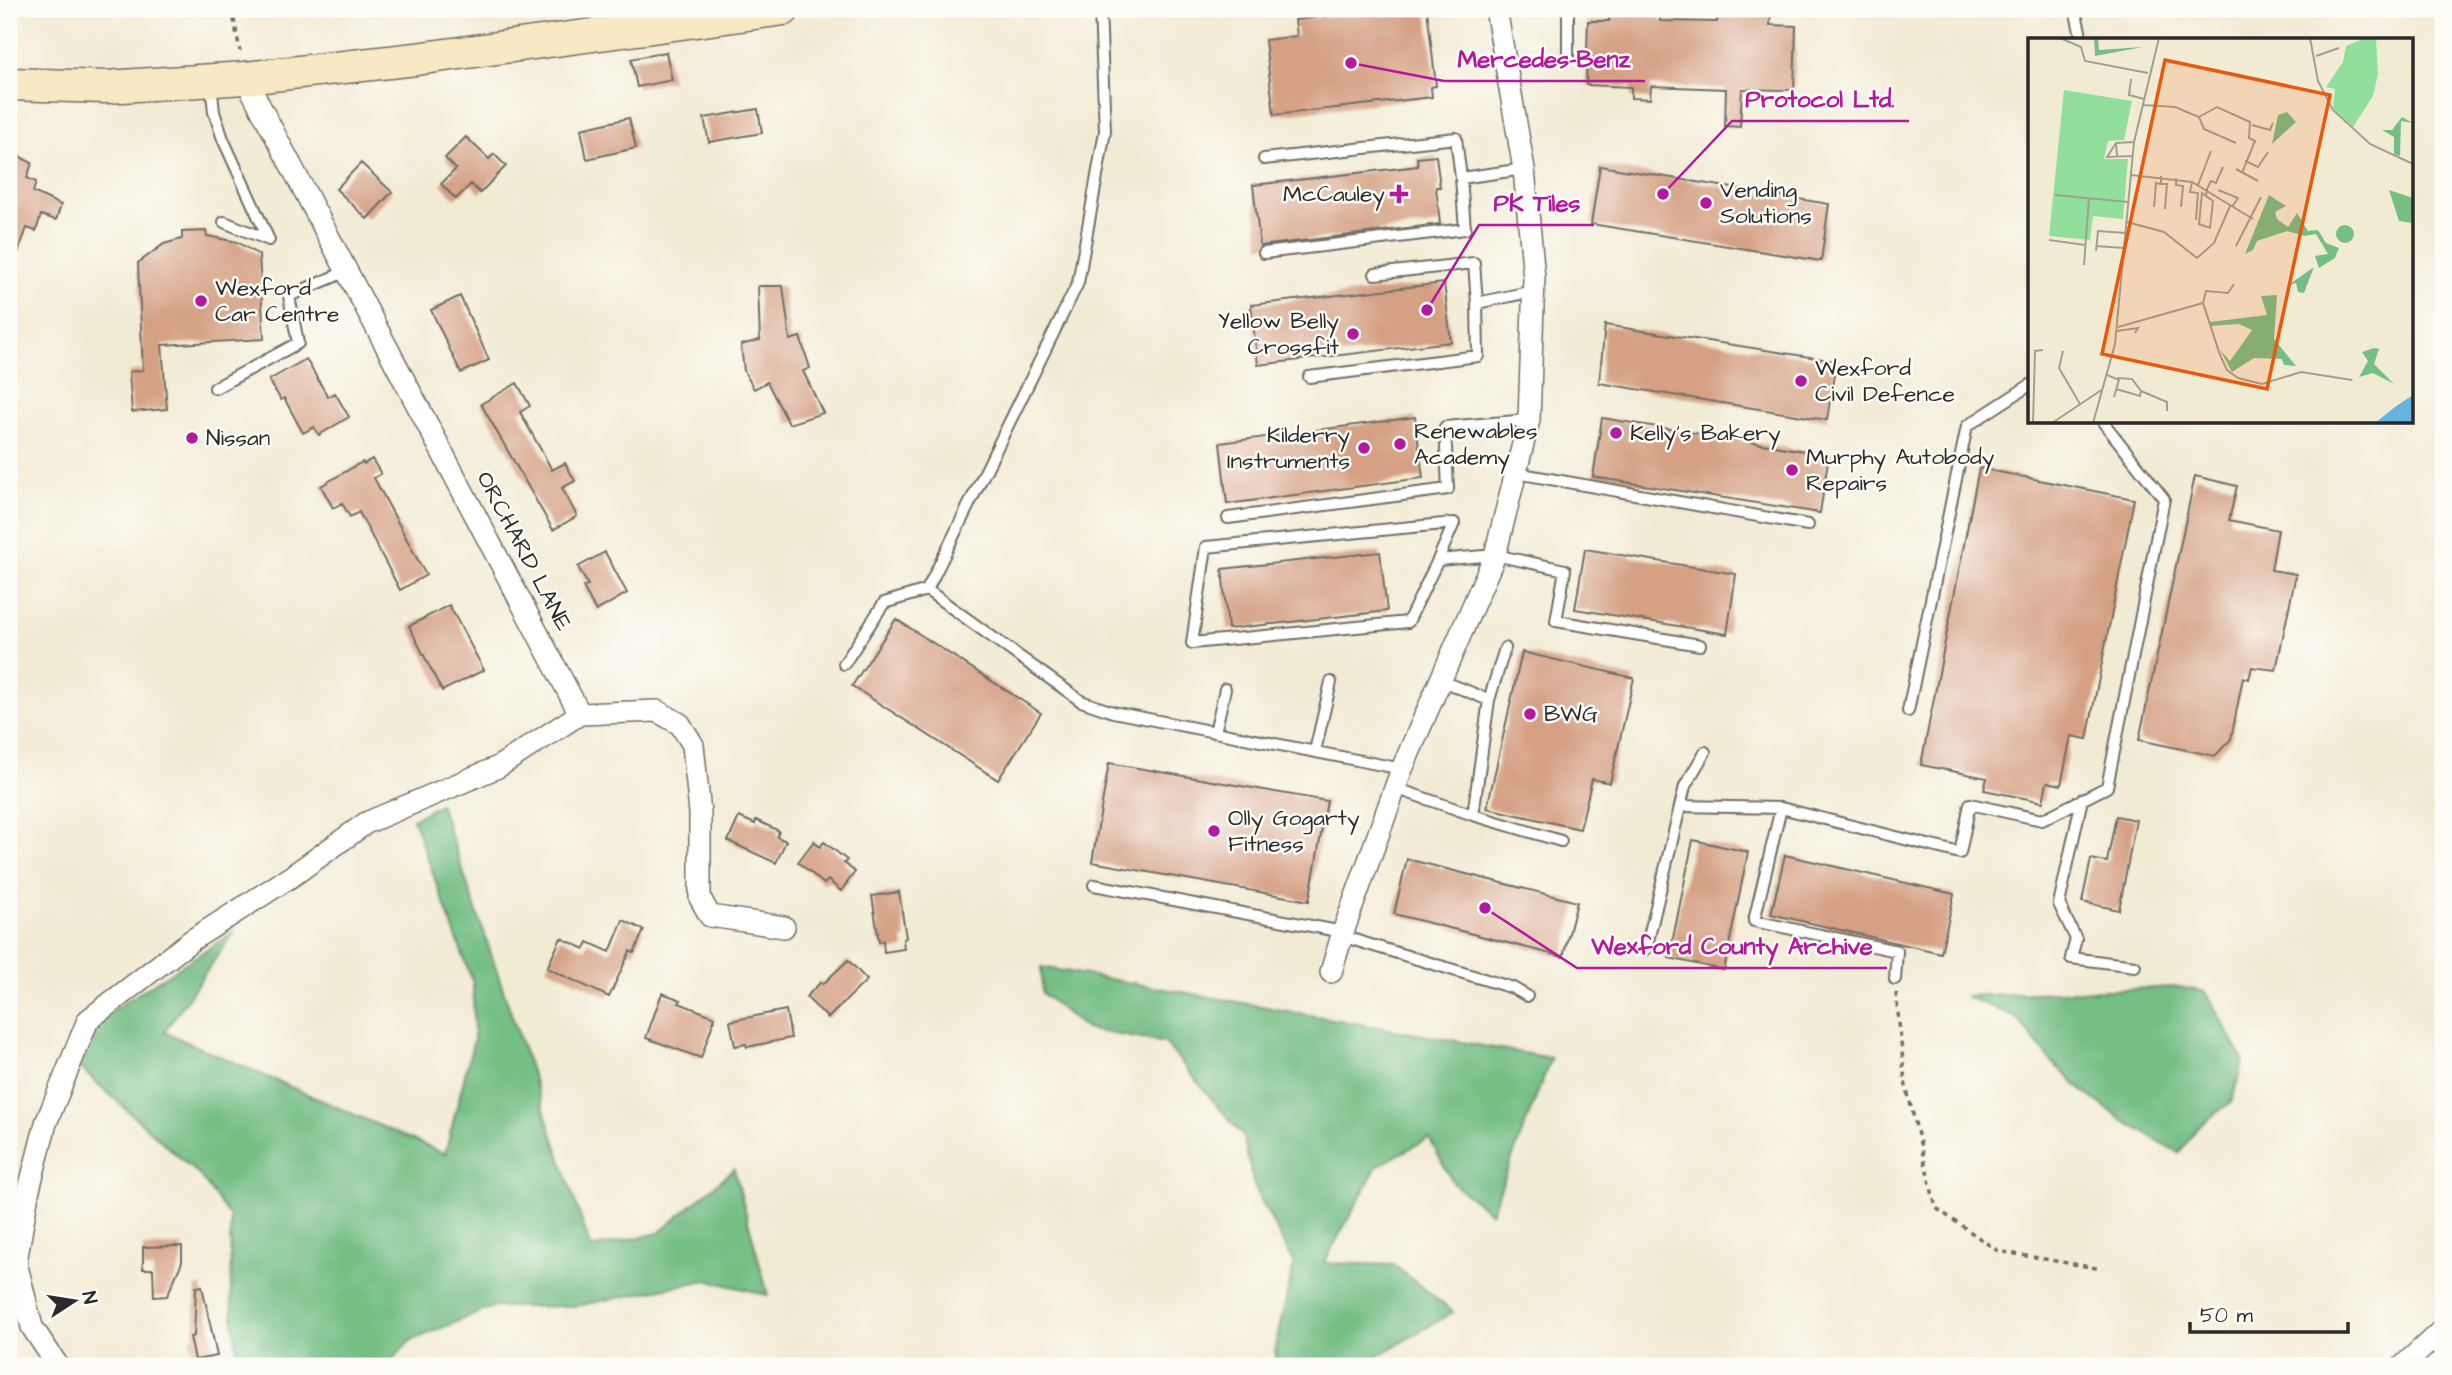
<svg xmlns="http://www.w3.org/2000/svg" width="2452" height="1375" viewBox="0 0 2452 1375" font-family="'Architects Daughter',sans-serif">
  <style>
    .forest { fill: #75be84; stroke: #507458; stroke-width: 2 }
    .building { fill: #d5a084 }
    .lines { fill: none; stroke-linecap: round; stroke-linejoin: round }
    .lane-casing { stroke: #716e66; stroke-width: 14 }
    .street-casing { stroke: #716e66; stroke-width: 24 }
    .secondary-casing { stroke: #716e66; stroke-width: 35 }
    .path { stroke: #716e66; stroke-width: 3.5; stroke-dasharray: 5 5; stroke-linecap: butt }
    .lane { stroke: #fff; stroke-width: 10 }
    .street { stroke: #fff; stroke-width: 21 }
    .secondary { stroke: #f8e8c3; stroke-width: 32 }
    .poi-dot { fill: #b5179e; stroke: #fdfcf7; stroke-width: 2.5 }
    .labels { text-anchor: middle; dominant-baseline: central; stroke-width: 5; stroke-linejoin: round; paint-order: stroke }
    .poi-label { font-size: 23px; fill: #2b2b2b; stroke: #fdfcf7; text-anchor: start }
    .street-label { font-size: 23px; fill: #2b2b2b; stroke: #fdfcf7 }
    .inset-road { fill: none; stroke: #a29e90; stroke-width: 2 }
    .view { fill: #e8590c; fill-opacity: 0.15; stroke: #e8590c; stroke-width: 3.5 }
    .inset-edge { fill: none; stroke: #2b2b2b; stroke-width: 3.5 }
    .leader { fill: none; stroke: #b5179e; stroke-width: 2.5 }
    .callout-dot { fill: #b5179e; stroke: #fdfcf7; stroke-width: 2.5 }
    .callout-label { font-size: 24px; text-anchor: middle; font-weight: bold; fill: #b5179e; stroke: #fdfcf7; stroke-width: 5; stroke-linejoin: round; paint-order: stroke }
  </style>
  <rect width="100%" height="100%" fill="#fdfcf7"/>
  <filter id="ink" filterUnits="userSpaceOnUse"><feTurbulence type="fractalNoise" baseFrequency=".0143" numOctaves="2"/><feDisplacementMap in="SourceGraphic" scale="14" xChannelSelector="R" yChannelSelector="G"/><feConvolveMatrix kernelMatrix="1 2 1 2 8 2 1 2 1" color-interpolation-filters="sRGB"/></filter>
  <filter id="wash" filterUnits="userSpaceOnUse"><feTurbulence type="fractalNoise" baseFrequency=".00686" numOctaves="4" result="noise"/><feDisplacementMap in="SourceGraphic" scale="28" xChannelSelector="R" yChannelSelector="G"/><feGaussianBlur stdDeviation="1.57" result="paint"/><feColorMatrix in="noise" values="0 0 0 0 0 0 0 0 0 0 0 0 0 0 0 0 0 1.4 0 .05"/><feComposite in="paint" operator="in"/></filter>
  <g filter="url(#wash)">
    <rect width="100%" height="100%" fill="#f2ebd4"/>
    <path class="forest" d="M440 804 591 1248 659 1233 734 1169 768 1295 707 1280 576 1306 492 1307 410 1341 387 1366H241L237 1354 231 1298 230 1217 200 1176 76 1064 97 1020 234 932 164 1032 445 1154 474 1039 473 983 413 819Z
      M1041 967 1551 1058 1491 1213 1454 1184 1429 1138 1377 1166 1324 1263 1394 1265 1453 1312 1376 1357 1371 1366H1277L1275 1348 1294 1264 1254 1186 1243 1136 1165 1043 1086 1029 1042 993Z
      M2179 987 2206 992 2243 1060 2232 1101 2198 1127 2179 1153 2124 1121 2083 1091 2052 1062 2016 1017 1965 996Z"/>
    <g id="blocks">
      <path class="building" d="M1392 9H1427L1436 86 1431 87 1432 97 1274 115 1265 40 1297 36 1295 20Z
        M1610 9 1661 11 1660 21 1717 22 1718 10 1771 12 1770 25 1796 26 1794 90 1742 89 1740 127 1725 126 1726 89 1651 86 1650 99 1631 98V87L1586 85 1588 21H1609Z
        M666 52 672 80 637 87 631 59Z
        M758 109 762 133 709 142 704 118Z
        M629 118 636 148 587 159 581 129Z
        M466 137 489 159 494 154 506 166 480 193 471 184 456 199 441 184 456 169 445 158Z
        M9 151 32 163 27 178 36 182 33 192 61 205 56 220 41 215 36 231 27 228 11 271H9Z
        M1436 156 1440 187H1436L1440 224 1260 246 1253 185 1418 166 1417 158Z
        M361 163 392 192 367 219 336 189Z
        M1600 166 1829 204 1821 261 1591 224Z
        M206 231 207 236 237 242 259 255 264 339 162 345 167 409 132 412 129 372 143 370 138 263 164 244 182 239V232Z
        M1444 283 1451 342 1258 365 1251 305Z
        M758 286H783L790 340 800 337 810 368 803 371 823 413 789 424 767 382 754 389 744 371 741 345 760 340Z
        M460 296 489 360 461 373 431 310Z
        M1605 325 1836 361 1827 420 1599 383Z
        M306 359 328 397 335 393 349 417 319 435 314 427 303 433 284 398 281 400 269 380Z
        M517 383 530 406 520 412 552 470 565 463 575 481 562 488 577 516 553 530 481 404Z
        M1415 417 1423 478 1227 504 1220 443Z
        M1602 418 1829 455 1820 513 1593 477Z
        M372 459 381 474 374 478 426 575 400 590 359 512 350 517 342 503 333 508 321 486 362 462 364 464Z
        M1979 468 2134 499 2087 739 2071 736 2061 785 2047 782 2043 802 1984 790 1987 778 1921 765Z
        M2195 476 2237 486 2229 520 2278 530 2271 570 2296 574 2276 670 2252 667 2249 679 2243 677 2231 739 2215 756 2139 740Z
        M1585 549 1736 574 1727 634 1575 609Z
        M605 552 627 593 596 611 583 587 588 585 578 567Z
        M1380 552 1387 611 1228 629 1222 569Z
        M449 605 484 670 442 691 409 626Z
        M896 619 1041 713 998 780 852 686Z
        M1522 652 1634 678 1610 783 1592 779 1580 829 1487 808Z
        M1109 763 1327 801 1309 901 1092 862Z
        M2116 816 2136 820 2119 910 2082 902 2091 859 2107 862Z
        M739 817 755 824 756 820 779 831 777 837 786 841 776 863 728 841Z
        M1693 840 1748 852 1724 970 1669 958Z
        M814 841 820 847 824 842 847 860 844 863 855 872 841 891 828 880 824 884 798 862Z
        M1785 855 1954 894 1941 953 1771 914Z
        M1407 859 1577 902 1563 957 1394 914Z
        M899 892 906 938 903 939 904 949 884 952 883 941 879 942 872 896Z
        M623 920 644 930 634 953 630 951 609 997 547 968 561 938 585 949 588 942 610 952Z
        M848 960 867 980 828 1018 806 997 821 982 823 984Z
        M662 993 681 1000 679 1003 715 1017 701 1058 646 1038Z
        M786 1010 791 1038 747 1047 746 1044 735 1046 730 1021Z
        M182 1246V1262L167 1296 154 1297 153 1269H143V1247Z
        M202 1286 217 1356 195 1360 190 1337 194 1336 196 1287Z"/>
    </g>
  </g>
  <g filter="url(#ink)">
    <use href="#blocks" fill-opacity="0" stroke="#716e66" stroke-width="2"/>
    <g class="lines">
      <g class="lane-casing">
        <path id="lane" d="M1100 9 1105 131 1078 283 927 590 1081 701 1113 712 1402 769
          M2075 9 2082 40
          M1568 14V57
          M211 83 214 112 223 139 269 240 224 222
          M1264 159 1456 138 1461 178
          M1264 253 1465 229 1461 178 1524 169
          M1375 274 1474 263 1477 303
          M1309 377 1478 356 1477 303 1534 291
          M215 388 298 343 289 296 347 271
          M1516 473 1808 525
          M1228 518 1448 489 1445 427 1529 420
          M1438 560 1454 523 1206 547 1192 643 1408 622 1438 560 1495 555 1565 570 1556 621 1700 645
          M844 664 884 603 927 590
          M1440 680 1489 700
          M1908 711 1967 426 2030 385
          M1215 732 1225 689
          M1315 751 1331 682
          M1395 788 1473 815 1489 700 1505 648
          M2082 799 2059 904 2076 939 2071 958 2135 966
          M1681 806 1781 808 1960 853 1970 804 2042 820 2107 787 2164 499 2103 422
          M1781 808 1754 921 1897 951 1895 979
          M1473 815 1561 841
          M1094 885 1343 932 1351 939 1513 988 1527 996
          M1646 949 1685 786 1705 752"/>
      </g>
      <g class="street-casing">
        <path id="street" d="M245 78 580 714
          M580 714 657 711 680 724 693 745 700 813V898L710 916 784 927
          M1331 972 1343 932 1402 769 1495 555 1529 420 1534 278 1524 169 1496 9
          M58 1366 32 1327 16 1262 28 1193 46 1123 88 1020 192 940 292 876 366 823 498 767 580 714
          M2403 1366 2443 1329"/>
      </g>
      <g class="secondary-casing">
        <path id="secondary" d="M9 84 106 87 245 78 416 59 784 9"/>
      </g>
      <path class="path" d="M232 9 240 51
        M1896 993 1905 1082 1936 1208 1998 1251 2102 1269"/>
      <use href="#lane" class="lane"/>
      <use href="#street" class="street"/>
      <use href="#secondary" class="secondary"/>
    </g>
  </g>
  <g class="poi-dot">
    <path d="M1395.5 183.5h7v7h7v7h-7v7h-7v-7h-7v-7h7z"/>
    <circle cx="1706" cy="203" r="7"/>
    <circle cx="201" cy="301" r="7"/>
    <circle cx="1353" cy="334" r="7"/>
    <circle cx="1801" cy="381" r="7"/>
    <circle cx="1616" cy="433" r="7"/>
    <circle cx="192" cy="438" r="7"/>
    <circle cx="1400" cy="444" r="7"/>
    <circle cx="1364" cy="448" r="7"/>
    <circle cx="1792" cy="470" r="7"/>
    <circle cx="1530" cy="714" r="7"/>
    <circle cx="1214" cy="831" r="7"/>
  </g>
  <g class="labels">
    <g class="poi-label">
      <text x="1720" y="190">Vending<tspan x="1720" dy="26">Solutions</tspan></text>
      <text x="1385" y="194" text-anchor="end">McCauley</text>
      <text x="215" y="288">Wexford<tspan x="215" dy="26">Car Centre</tspan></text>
      <text x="1339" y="321" text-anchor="end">Yellow Belly<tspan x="1339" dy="26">Crossfit</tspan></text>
      <text x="1815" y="368">Wexford<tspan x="1815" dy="26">Civil Defence</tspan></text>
      <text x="1414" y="431">Renewables<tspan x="1414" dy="26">Academy</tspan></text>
      <text x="1630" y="433">Kelly's Bakery</text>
      <text x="1350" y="435" text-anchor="end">Kilderry<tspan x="1350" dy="26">Instruments</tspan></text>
      <text x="206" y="438">Nissan</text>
      <text x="1806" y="457">Murphy Autobody<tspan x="1806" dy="26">Repairs</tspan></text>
      <text x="1544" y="714">BWG</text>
      <text x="1228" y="818">Olly Gogarty<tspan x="1228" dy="26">Fitness</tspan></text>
    </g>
    <g class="street-label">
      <text transform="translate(524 551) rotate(62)">ORCHARD LANE</text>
    </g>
  </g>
  <g transform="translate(2028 38)">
    <rect width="385" height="385" fill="#f2ebd4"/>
    <path d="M337 0H348L350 36 345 58 325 89 305 70 307 51 298 49 315 24 318 8ZM36 52 104 63 96 102 80 103 76 121H100L95 181 65 178 62 202 21 198Z" fill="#92df9c"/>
    <path d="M66 0H70L71 12 115 9 67 18ZM259 74 268 84 244 106 250 77ZM374 79 385 85 373 83 372 118 366 116V99L354 92H364ZM361 152 385 160V185L371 183ZM241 157 258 168 247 174 249 181 260 189 269 175 280 193 290 192 298 205 311 210 307 220 291 230 287 218 300 216 288 196 277 198 259 193 229 203 225 212 217 216ZM308 196a9 9 0 1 1 18 0a9 9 0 1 1-18 0ZM286 229 276 255 270 254 268 245 259 248ZM249 257 246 301 268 328 256 327 254 321 226 320 204 334 192 312 202 323 224 292 211 286 183 288 182 284 239 277 233 258ZM346 310 351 311 346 326 366 346 345 335 331 339 340 323 334 314Z" fill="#75be84"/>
    <path d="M385 357V385H347L367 369Z" fill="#64b4df"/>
    <path class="inset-road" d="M32 0 53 9 57 23 120 35M282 0 290 43 305 72 342 106 385 126M288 18 311 10M103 41 101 57 116 61M115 67 147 69 171 79 176 91 208 105M171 79 189 69 222 84 221 100 227 103 214 135M224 87 242 92 245 85M88 105 79 119 105 118M89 118 88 105 106 104M217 123 230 129 240 114M208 131 230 143M103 137 164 144 225 181M133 138V146H139L137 171M148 140V147L155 148 153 169M164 144 162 154 170 155 168 182M170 147 183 113M190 152 210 160 204 169M27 157 100 164M178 158 174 155 171 186 182 190 185 163 178 158 179 151 183 143 188 145 195 129M126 169 128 145 133 146M99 184 136 194 169 220 186 205 202 168M21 202 57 207M68 208 96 210M208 208 233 159M68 213 70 193 98 195M56 227 61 160M175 265 192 317 199 332 210 340 234 346 273 334 324 342M175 265 178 253 200 255 206 246M90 289 175 265M89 293 110 290 107 295M35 313 31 330 52 366M79 337 91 342 86 359M88 351 112 358 113 353 104 341 89 340M113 353 139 364V373M5 385 7 313 15 312M24 385 75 351M65 385 87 306 106 104 131 0"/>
    <path class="view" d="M137 22 302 57 239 351 74 316Z"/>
    <rect width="385" height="385" class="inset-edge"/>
  </g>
  <path class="leader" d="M1351 63L1444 81H1645M1663 194L1732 121H1909M1427 310L1479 225H1594M1485 908L1577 968H1887"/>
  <g class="callout-dot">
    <circle cx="1351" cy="63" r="7"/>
    <circle cx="1663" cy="194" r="7"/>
    <circle cx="1427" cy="310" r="7"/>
    <circle cx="1485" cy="908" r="7"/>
  </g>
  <g class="callout-label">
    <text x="1544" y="67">Mercedes-Benz</text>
    <text x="1820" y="107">Protocol Ltd.</text>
    <text x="1537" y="211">PK Tiles</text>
    <text x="1732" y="954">Wexford County Archive</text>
  </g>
  <rect width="2452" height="1375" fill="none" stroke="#fdfcf7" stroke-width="35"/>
  <g transform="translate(74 1301) rotate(78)" stroke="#fdfcf7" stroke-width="5" paint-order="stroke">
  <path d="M0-5L12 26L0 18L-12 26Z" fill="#2b2b2b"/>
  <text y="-10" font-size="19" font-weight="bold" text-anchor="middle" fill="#2b2b2b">N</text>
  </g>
  <path d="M2190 1322v10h158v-10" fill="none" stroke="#2b2b2b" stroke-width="3.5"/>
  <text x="2200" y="1322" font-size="21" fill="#2b2b2b" stroke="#fdfcf7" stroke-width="5" paint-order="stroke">50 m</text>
</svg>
